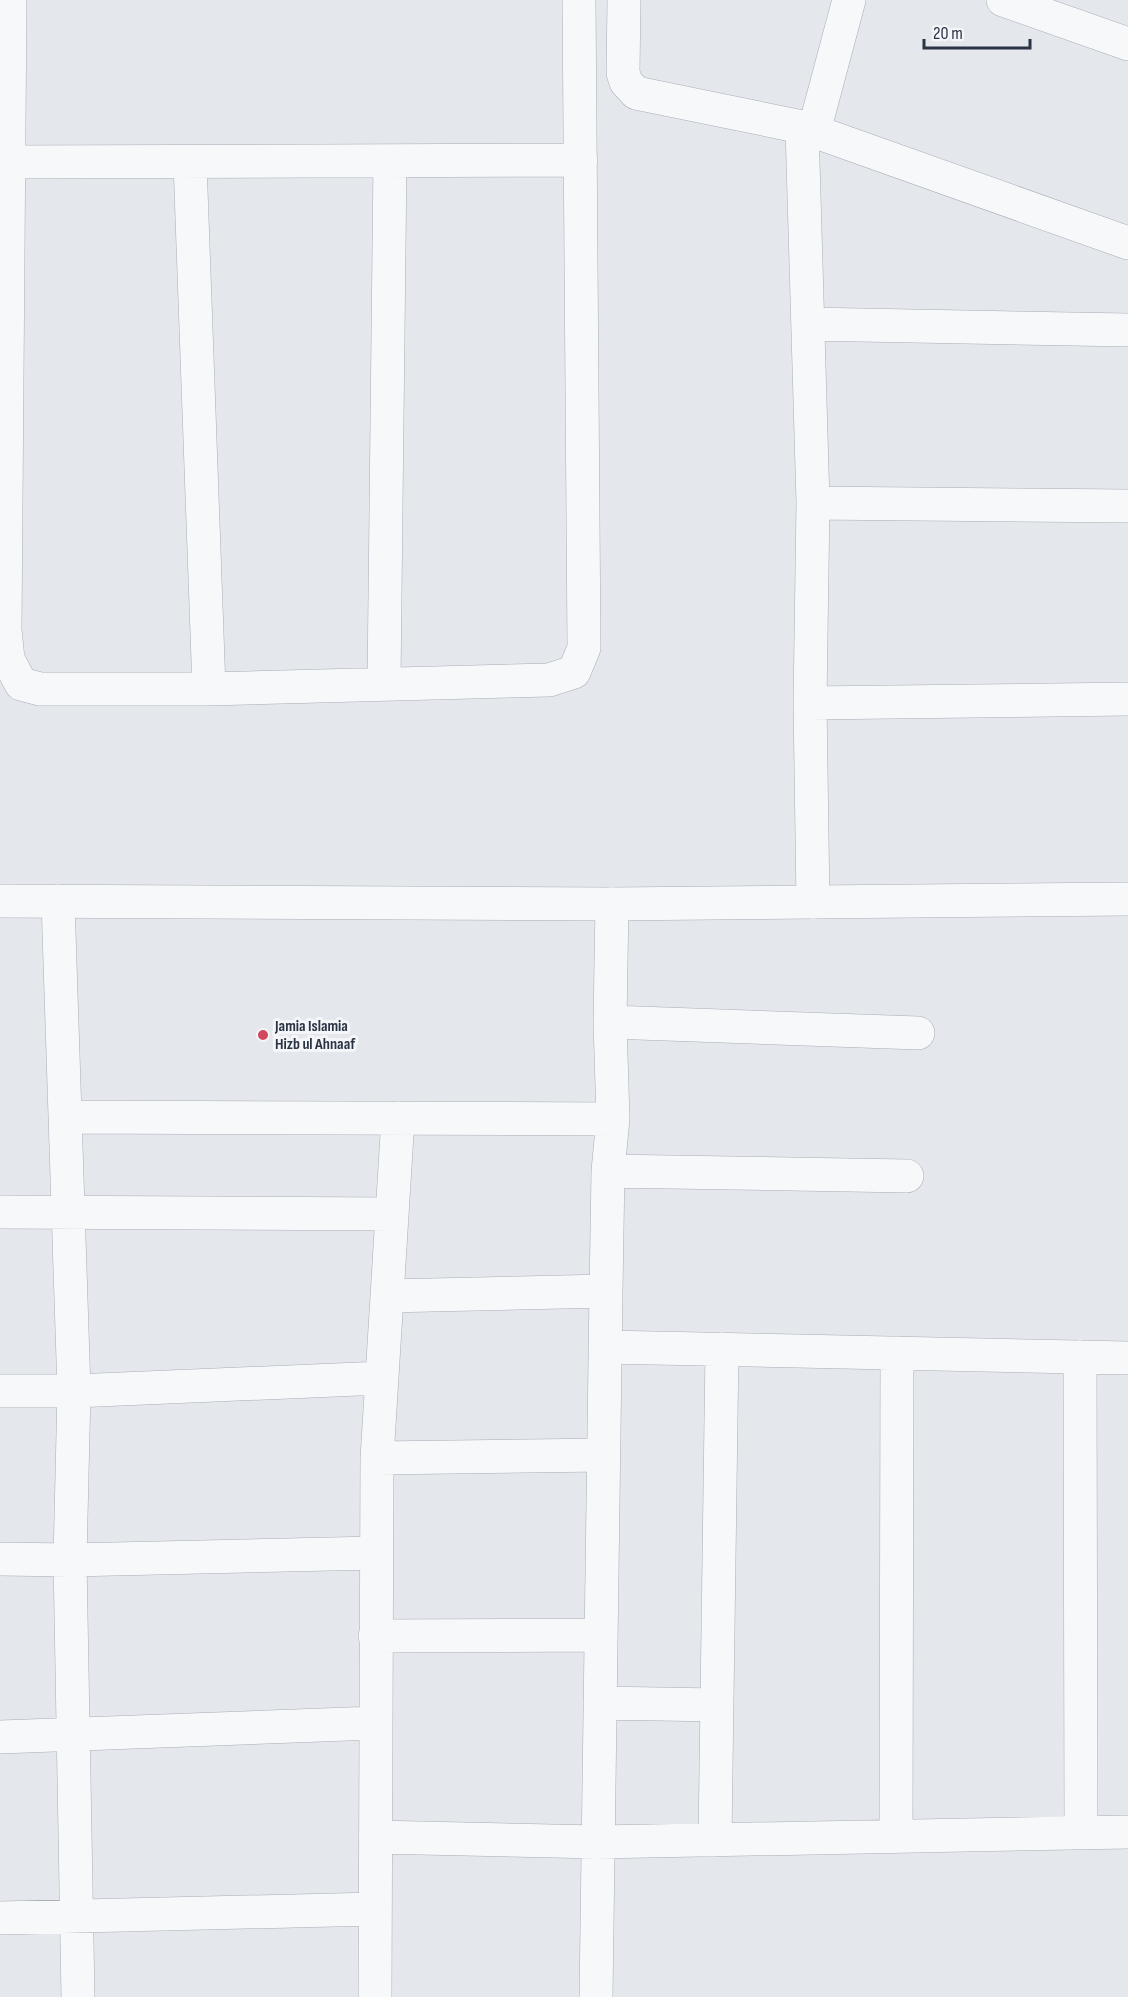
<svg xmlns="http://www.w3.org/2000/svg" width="1128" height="1997" viewBox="0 0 1128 1997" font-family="'Sofia Sans Condensed',sans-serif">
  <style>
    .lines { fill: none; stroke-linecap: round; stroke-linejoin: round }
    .minor-casing { stroke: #a9aeb7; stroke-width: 34 }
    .tertiary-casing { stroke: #a9aeb7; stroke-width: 34 }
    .minor { stroke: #f7f8fa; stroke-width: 33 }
    .tertiary { stroke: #f7f8fa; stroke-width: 33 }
    .poi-dot { fill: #d1495b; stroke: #f4f6f9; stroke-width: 2 }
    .labels { text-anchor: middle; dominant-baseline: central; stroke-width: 6; stroke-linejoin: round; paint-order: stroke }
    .poi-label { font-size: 16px; font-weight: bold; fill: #2b3445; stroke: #f4f6f9; text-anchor: start }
  </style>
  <rect width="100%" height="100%" fill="#e4e7ec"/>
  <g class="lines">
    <g class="minor-casing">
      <path id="minor" d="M10 0 5 630 8 659 21 684 40 689H209L549 680 574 672 584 648 579 0
        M624 0 623 73 626 82 636 93 802 127 1128 243
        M1003 0 1128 44
        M802 127 813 503 810 703 813 902
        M814 131 849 0
        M7 162 581 160
        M190 162 209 689
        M808 324 1128 330
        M813 503 1128 506
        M384 683 390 161
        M810 703 1128 699
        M58 901 74 1391 70 1560 78 1997
        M610 1022 918 1033
        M67 1117 613 1119
        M608 1171 907 1176
        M0 1212 392 1214
        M387 1296 606 1291
        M605 1347 1128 1358
        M1080 1357 1081 1833
        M0 1391H74L382 1378
        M377 1458 603 1455
        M0 1559 70 1560 375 1553
        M375 1636 600 1635
        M600 1703 717 1705
        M0 1737 375 1723
        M896 1836 897 1353
        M375 1837 597 1842 1128 1832
        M715 1840 722 1349
        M0 1918 375 1909
        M375 1997 377 1458 398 1118
        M596 1997 606 1291 608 1171 613 1119 610 1022 612 904"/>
    </g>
    <g class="tertiary-casing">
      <path id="tertiary" d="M0 901 612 904 1128 899"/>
    </g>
    <use href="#minor" class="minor"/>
    <use href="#tertiary" class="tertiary"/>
  </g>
  <circle class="poi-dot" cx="263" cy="1035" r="6"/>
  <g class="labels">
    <g class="poi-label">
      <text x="275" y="1026">Jamia Islamia<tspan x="275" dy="18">Hizb ul Ahnaaf</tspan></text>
    </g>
  </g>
  <path d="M924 39v9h106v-9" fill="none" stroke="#2b3445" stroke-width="3"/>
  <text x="933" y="39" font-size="18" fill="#2b3445" stroke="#f4f6f9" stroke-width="4.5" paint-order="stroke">20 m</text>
</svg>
